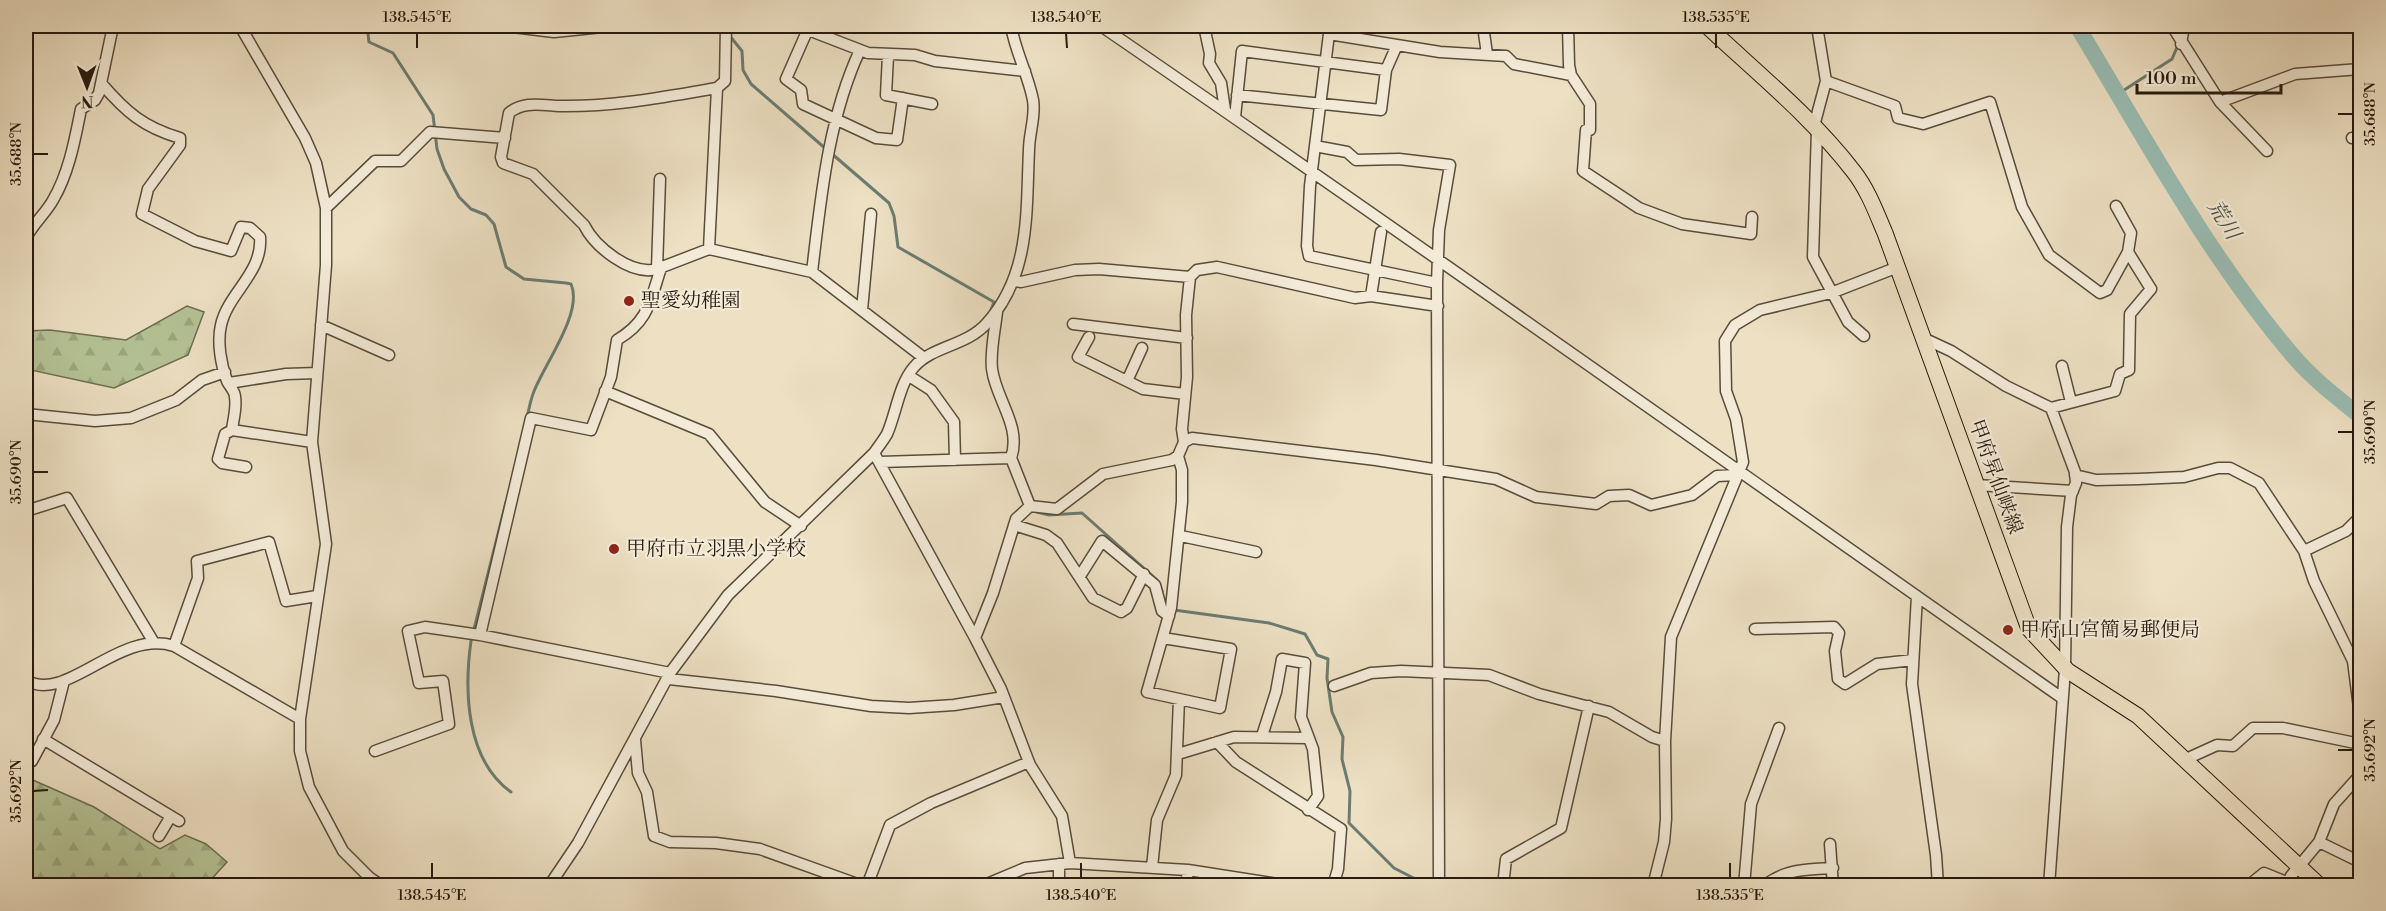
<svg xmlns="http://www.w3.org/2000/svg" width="2386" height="911" viewBox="0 0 2386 911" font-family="'Libre Bodoni','Noto Serif JP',serif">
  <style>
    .forest { fill: url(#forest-firs); stroke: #6e6e52; stroke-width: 1.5 }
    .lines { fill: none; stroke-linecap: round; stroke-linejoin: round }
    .stream { stroke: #6b7c71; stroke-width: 3 }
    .river { stroke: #99bdb3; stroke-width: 16 }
    .street-casing { stroke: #584c3b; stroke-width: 13 }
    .primary-casing { stroke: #261a0e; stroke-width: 17 }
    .street { stroke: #f3ebd8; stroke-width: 10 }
    .primary { stroke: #ede0c3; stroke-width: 15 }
    .ticks { fill: none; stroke: #261a0e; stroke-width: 2 }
    .poi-dot { fill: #8f2418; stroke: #f3ebd8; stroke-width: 2 }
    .labels { text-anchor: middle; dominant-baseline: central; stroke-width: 4.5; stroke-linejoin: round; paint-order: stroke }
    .poi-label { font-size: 20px; fill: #261a0e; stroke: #f3ebd8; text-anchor: start }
    .street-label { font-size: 20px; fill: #261a0e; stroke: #f3ebd8 }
    .water-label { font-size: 21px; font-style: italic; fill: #4e5348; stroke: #f3ebd8 }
    .neatline { fill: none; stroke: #261a0e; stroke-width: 2 }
    .ticks-label { font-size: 15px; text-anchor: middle; fill: #261a0e }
  </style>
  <defs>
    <pattern id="forest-firs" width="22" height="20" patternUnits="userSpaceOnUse" patternTransform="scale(1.5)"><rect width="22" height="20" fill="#b5c396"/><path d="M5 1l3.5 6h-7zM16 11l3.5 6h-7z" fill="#9ca780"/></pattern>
  </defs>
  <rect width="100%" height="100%" fill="#ede0c3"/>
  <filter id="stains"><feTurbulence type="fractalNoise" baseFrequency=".00333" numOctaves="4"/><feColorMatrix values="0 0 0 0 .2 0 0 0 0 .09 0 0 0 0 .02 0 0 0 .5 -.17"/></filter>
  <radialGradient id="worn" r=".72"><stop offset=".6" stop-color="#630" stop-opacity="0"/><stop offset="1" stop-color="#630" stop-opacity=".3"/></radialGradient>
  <path class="forest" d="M187 306 204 312 188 355 114 388 26 369V331L50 330 126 340Z
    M26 777 94 807 160 849 185 835 206 844 227 862 206 885H26Z"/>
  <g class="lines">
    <path class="stream" d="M367 26 369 42 393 53 433 115 437 149 444 169 459 197 471 209 486 215 494 224 506 267 524 279 566 283 571 284C584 313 542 367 533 394 530 402 529 410 527 417
      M729 35 742 51 743 70 751 84 826 149
      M2118 94 2172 59 2178 45
      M831 153 889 203 894 216 898 247 994 302 991 310
      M989 379 994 393
      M506 502 471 641C464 691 466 760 511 792
      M1037 512 1049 515 1082 513 1156 579 1162 591
      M1174 610 1269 623 1305 634 1317 655 1328 659 1327 678 1332 712 1343 737 1342 759 1350 791 1349 823 1394 868 1429 886"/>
    <path class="river" d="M2077 26C2145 138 2209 258 2295 358 2314 380 2338 398 2360 416"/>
    <g class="street-casing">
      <path id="street" d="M240 26 305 138 316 163 326 208V265L312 442 326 544 300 719V751L309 787 343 851 370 878 382 886
        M504 26 554 32 612 26
        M798 26 868 53 915 55 935 61 1025 71
        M1101 26C1424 247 1742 474 2062 698
        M1204 26 1210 54 1209 63 1221 83 1225 110
        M1330 26 1310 186 1307 246 1309 256 1437 283
        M1483 26 1487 54
        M1568 26 1569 65 1571 75 1590 104V130H1586L1583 171 1639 208 1682 224 1751 234 1752 217
        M2172 26 2220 102 2267 151
        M808 29 786 79 801 90 803 104 876 138 897 140 903 98
        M1329 34 1440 52 1506 56 1514 64 1571 75
        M2181 44 2184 26
        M888 55 886 95 932 104
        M1826 81 1895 106 1898 118 1923 124 1990 102 2022 207 2049 255 2100 293 2107 290 2128 252 2131 233 2116 206
        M101 83C126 112 143 127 180 138V145L148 189 142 214 195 241 231 251 241 227 250 228 260 237C263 273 228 293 221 325 217 342 221 365 227 381 230 387 235 391 235 397 237 408 233 420 232 430L312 442
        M717 88C665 97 612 107 559 106 541 105 523 101 509 113L501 157 503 163 533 174 584 225C595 247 631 276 657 269L709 249 812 272 924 358
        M1237 95 1381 110 1386 70 1397 45
        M2220 102 2295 74 2360 69
        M1235 117 1242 51 1386 70
        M1814 126 1826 81 1817 26
        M1817 130 1813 257 1848 322 1864 336
        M2352 138 2360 137
        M1315 146 1347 152 1356 160 1399 159 1450 165 1439 230 1437 283 1439 886
        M326 208 375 161H401L430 132 505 138
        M26 238C33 224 46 213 53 200 69 173 75 139 81 109L95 100 99 93 113 26
        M709 249 717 88 725 81 726 26
        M661 268C650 301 649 321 617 340L611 377 591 430 531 418 480 635 670 673
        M657 269 660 179
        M812 272C821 197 828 119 860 50
        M1014 281 1021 282 1075 270 1099 269 1190 277 1197 270 1217 267 1355 298 1371 296 1438 306
        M1371 296 1381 232
        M862 310 871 214
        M1073 324 1187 338
        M321 325 389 355
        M1089 337 1078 357 1143 389 1185 394
        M1923 338 1951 351 2006 386 2051 408 2115 391 2120 374 2129 370 2130 314 2151 289 2128 252
        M2062 366 2071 402
        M909 376 931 390 954 422 955 460
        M1127 381 1142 348
        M229 383 286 374 317 373
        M605 391 709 434 765 502 801 526
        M26 414 95 421 131 418 176 400 202 380 225 372
        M232 430 225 434 218 459 222 463 246 467
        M1184 442 1182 429 1187 377 1186 315 1190 277
        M874 453 975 638 1001 689 1030 765 1062 816 1070 863
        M880 462 1011 458C1022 426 996 400 992 369 990 351 995 330 997 312
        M2075 475 2096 480 2139 479 2184 477 2218 468H2230L2259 483 2304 551 2314 581 2353 661 2360 716
        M1976 485 2073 491
        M1030 506 1057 509 1103 474 1172 460 1178 456 1184 442 1192 438 1376 460 1439 470 1496 479 1536 497 1596 504 1609 496 1629 495 1651 505 1692 495 1717 476 1736 475
        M26 511 67 498 153 641
        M1014 525 1046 535 1057 543 1093 598 1121 612 1127 608 1144 574
        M1181 536 1256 552
        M2304 551 2346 531 2360 517
        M1080 576 1102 541 1155 585 1162 611 1169 616
        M1917 596 1912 684 1936 855 1938 886
        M1755 629 1834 627 1839 633 1835 651 1838 679 1845 684 1877 664 1913 660
        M975 638 993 593 1016 519 1030 506 1011 458
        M1163 638 1231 649 1220 708 1147 692 1171 608 1182 502V470L1178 456
        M174 646 198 578 197 561 269 542 286 601 317 596
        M669 679 776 691 871 706 909 708 954 705 1004 697
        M26 680C66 705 119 628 174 646L300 719
        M1334 686 1371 673 1401 671 1489 675 1539 694 1609 712 1652 737 1665 741
        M1262 736 1276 692 1282 659 1305 663 1301 717 1313 749 1318 796 1308 810
        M43 739 179 821
        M635 740 638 773 647 792 654 836 670 842 716 843 760 849 863 886
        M1217 742 1236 762 1341 829 1338 869 1333 886
        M375 751 449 724 443 681 419 683 408 631 425 627 480 635
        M1178 754 1234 737 1307 738
        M26 759 32 761 54 720 64 681
        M2184 760 2217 745 2233 746 2253 728H2283L2360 744
        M159 836 171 816
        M2319 842 2360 862
        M1830 844 1833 886
        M1059 864V886
        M1152 867 1157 820 1176 775 1179 699
        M549 886 578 843 670 673 728 595 874 453C878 447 883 441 887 434 896 414 899 384 914 367 932 346 967 346 987 323 1031 274 1026 211 1029 150 1029 133 1036 116 1033 100 1028 74 1015 51 1011 26
        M867 886 890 825 931 803 1029 762
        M982 886 1025 868 1070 863 1188 870 1291 886
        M1186 886 1188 870
        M1503 886 1506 859 1561 828 1589 706
        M1653 886 1664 842 1666 819 1665 741 1671 637 1743 462 1736 419 1726 391 1725 341 1735 325 1760 310 1831 293 1898 267
        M1744 886 1751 804 1779 728
        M1764 886C1785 869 1807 869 1833 868
        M2049 886 2065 669 2067 527 2071 495 2076 483 2075 472 2051 408
        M2248 886 2264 873 2286 882
        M2286 886 2291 876 2319 842 2334 804 2360 775"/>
    </g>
    <g class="primary-casing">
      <path id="primary" d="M1707 26C1756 72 1812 117 1854 172 1868 190 1876 212 1885 233L2029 629 2068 671 2138 716 2320 886"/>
    </g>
    <use href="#street" class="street"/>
    <use href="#primary" class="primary"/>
  </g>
  <path class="ticks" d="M417 33V48M1066 33 1067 48M1716 33V48M2338 114H2353M33 154H48M2338 432H2353M33 472H48M2338 750H2353M33 791 48 790M432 863V878M1081 863V878M1730 863V878"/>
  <g class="poi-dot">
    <circle cx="629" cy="301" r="6"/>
    <circle cx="614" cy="549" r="6"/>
    <circle cx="2008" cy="630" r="6"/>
  </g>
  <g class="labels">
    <g class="poi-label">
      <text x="641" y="301">聖愛幼稚園</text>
      <text x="626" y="549">甲府市立羽黒小学校</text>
      <text x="2020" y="630">甲府山宮簡易郵便局</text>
    </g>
    <g class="street-label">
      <text transform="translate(1995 477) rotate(70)">甲府昇仙峡線</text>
    </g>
    <g class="water-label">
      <text transform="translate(2223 220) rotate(58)">荒川</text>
    </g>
  </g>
  <rect width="2386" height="911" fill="none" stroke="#ede0c3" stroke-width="66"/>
  <g transform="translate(87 87) rotate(179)" stroke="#f3ebd8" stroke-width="4.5" paint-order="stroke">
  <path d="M0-4.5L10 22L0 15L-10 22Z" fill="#261a0e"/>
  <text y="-9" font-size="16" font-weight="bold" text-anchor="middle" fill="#261a0e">N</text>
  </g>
  <path d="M2137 84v9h144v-9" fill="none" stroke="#261a0e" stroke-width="3"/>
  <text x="2146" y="84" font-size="18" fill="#261a0e" stroke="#f3ebd8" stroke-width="4.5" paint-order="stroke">100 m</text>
  <rect x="33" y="33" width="2320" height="845" class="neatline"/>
  <g class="ticks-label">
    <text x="417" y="22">138.545°E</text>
    <text x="1066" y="22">138.540°E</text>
    <text x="1716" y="22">138.535°E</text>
    <text transform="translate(2370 114) rotate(-90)" y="5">35.688°N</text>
    <text transform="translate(16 154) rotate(-90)" y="5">35.688°N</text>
    <text transform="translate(2370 432) rotate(-90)" y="5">35.690°N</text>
    <text transform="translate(16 472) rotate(-90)" y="5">35.690°N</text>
    <text transform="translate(2370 750) rotate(-90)" y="5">35.692°N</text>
    <text transform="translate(16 791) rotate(-90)" y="5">35.692°N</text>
    <text x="432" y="900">138.545°E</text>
    <text x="1081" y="900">138.540°E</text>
    <text x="1730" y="900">138.535°E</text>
  </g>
  <rect width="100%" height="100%" filter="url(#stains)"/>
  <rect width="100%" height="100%" fill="url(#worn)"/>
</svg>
